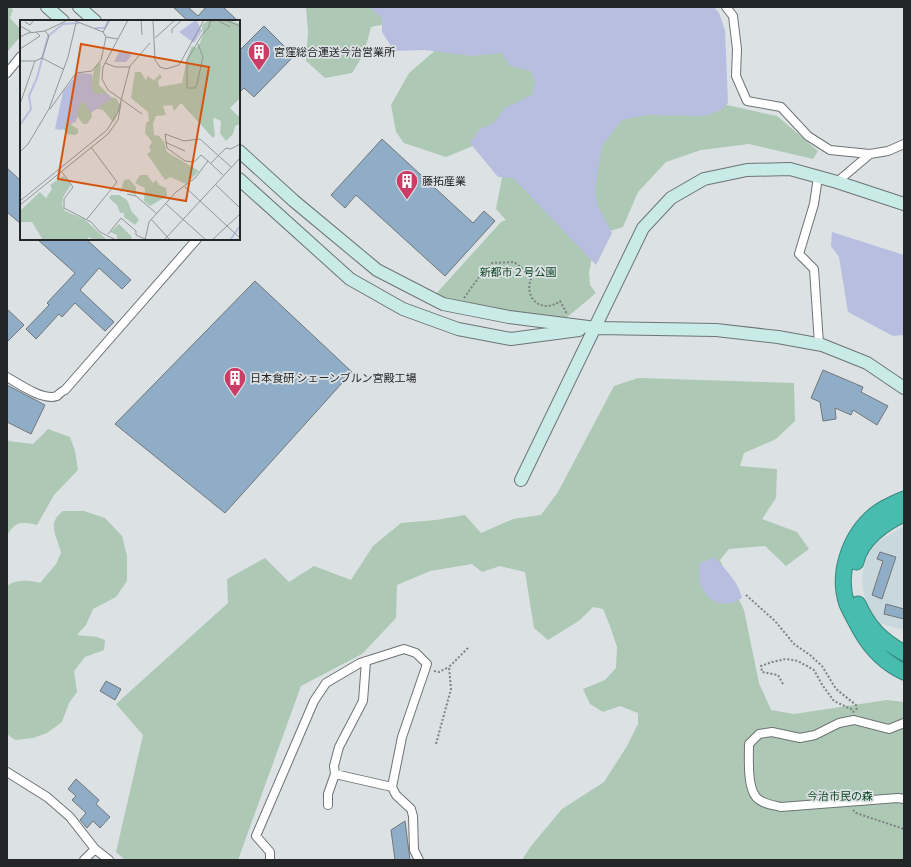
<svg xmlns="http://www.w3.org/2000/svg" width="911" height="867" viewBox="0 0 911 867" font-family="Karla,'Noto Sans JP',sans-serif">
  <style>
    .built { fill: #c9d8dc }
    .green { fill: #adc8b5 }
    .water { fill: #b7bee0 }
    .building { fill: #90adc7; stroke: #727679 }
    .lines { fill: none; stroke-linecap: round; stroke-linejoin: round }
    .street-casing { stroke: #6e7374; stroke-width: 10 }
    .secondary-casing { stroke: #6e7374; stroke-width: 14 }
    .highway-casing { stroke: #3a877f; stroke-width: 17 }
    .path { stroke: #7e8283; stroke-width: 2; stroke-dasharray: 2 2; stroke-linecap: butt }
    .street { stroke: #fff; stroke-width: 8 }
    .secondary { stroke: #c8ebe7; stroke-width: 12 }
    .highway { stroke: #47bcaf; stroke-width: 15 }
    .labels { text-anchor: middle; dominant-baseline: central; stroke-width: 3.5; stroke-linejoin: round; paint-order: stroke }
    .poi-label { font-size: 11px; fill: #232526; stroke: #dce2e3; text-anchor: start }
    .park-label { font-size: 11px; fill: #0b4525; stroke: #dce2e3 }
    .inset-river { fill: none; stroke: #b7bee0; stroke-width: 2 }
    .inset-road { fill: none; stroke: #929697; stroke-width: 1 }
    .view { fill: #d4540f; fill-opacity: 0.15; stroke: #d4540f; stroke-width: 2 }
    .inset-edge { fill: none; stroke: #232526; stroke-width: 2 }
  </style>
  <rect width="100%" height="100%" fill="#dce2e3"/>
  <path class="built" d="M904 526V630L880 623 870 611 864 594 862 577 868 550 879 541Z"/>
  <path class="green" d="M7 7H10L13 10 10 18 21 30V36L7 52Z
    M308 7H417L615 102 691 97 777 116 818 151 813 159 749 144 701 150 666 162 638 192 623 227 596 235 589 273 590 285 596 293 559 324 434 296 501 222 506 220 496 209 506 157 490 139 446 157 404 143 396 132 391 105 409 73 445 42 395 22 371 27 364 54 352 73 325 78 306 61 308 31 306 8Z
    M638 378 794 383 795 421 776 439 744 453 740 466 777 469 776 498 762 519 797 532 809 549 786 566 765 546 729 549 720 560 744 610 759 683 771 710 794 714 887 700 904 702V860H522L531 846 562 809 604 782 627 746 638 724V713L620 706 603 712 590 704 583 689 605 680 616 668 617 647 610 626 603 609 593 607 580 620 548 640 534 628 525 572 500 566 482 572 472 564 430 571 397 585 396 618 362 654 301 686 238 860H125L116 852 143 735 116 704 228 603 227 579 265 558 289 582 314 566 351 580 373 546 401 523 436 520 465 515 481 533 513 519 541 515 558 492 614 386Z
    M48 429 70 437 75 451 78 470 54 495 37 525C21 521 16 521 7 535V439L9 441 33 444Z
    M63 511H84L105 518 122 536 127 556V581L116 597 93 609 86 625 77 635 97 637 105 640 104 650 85 657 74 671 77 692 69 703 62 722 47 733 33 738 15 740 7 734V586C15 579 31 580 40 583L56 564 61 553C57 535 46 524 63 511Z"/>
  <path class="water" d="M369 7H714L719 13 725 30 728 103 721 110 704 116 647 115 622 120 602 146 595 189 597 204 612 233 596 265 513 178 498 177 470 143 480 129 494 123 505 108 532 95 535 82 531 71 510 66 502 53 472 56 425 50 394 51 382 32V18Z
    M832 232 904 255V335L893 336 848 312 839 257 831 246Z
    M714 557C725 569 738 581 742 598L733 603 719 604 707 596 700 584 699 564Z"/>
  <path class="building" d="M173 7H188L198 16 206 7H223L238 21H188Z
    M264 26 294 56 254 97 244 88 239 93V51Z
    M382 139 473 223 484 211 495 221 445 276 356 195 345 208 331 195Z
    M7 168 21 181V224L7 212Z
    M37 239H86L131 280 122 289 99 268 80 290 114 322 105 331 75 303 62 317 59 314 36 339 26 329 49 305 47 303 75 273Z
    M255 281 352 372 225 513 115 424Z
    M7 309 24 325 7 342Z
    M823 370 863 387 861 392 888 406 877 425 853 410 851 415 835 408 836 419 823 421 820 402 811 398Z
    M7 385 45 405 31 434 7 422Z
    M880 552 896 557 882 599 872 595 883 561 877 559Z
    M886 604 904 609V619L884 614Z
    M106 681 121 689 115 700 100 691Z
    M76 779 99 800 96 804 110 817 100 828 93 821 87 828 80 820 86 813 72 800 76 796 68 789Z
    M405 821 410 860H395L391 830Z"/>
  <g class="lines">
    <g class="street-casing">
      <path id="street" d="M726 7 733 16 737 49 736 76 747 101 781 107 808 136 830 150 870 154 888 151 904 144
        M7 73 21 56
        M818 177 814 204 799 254 814 269 819 344
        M837 182 870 154
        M7 377C19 384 43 401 57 396 59 394 62 391 65 390L197 239
        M904 723 889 729 854 720 839 723 815 735 800 738 772 732 759 734 749 744C749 758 747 786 756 797 762 804 773 805 781 807L898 798 904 799
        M7 772 47 797 70 817 95 849 109 860
        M335 774 392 787
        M328 805V794L335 774 334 766 339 747 363 701 366 661
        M84 860 95 849
        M270 860V852L256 836 314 701 326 683 360 663 404 649 416 653 427 664 402 737 392 787 396 795 411 809 413 816 414 850 419 860"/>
    </g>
    <g class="secondary-casing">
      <path id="secondary" d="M47 7 63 21
        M79 7 95 21
        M239 151 294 201 377 270 443 304 509 317 596 328 716 330 778 337 822 345 867 363 904 388
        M239 179 350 279 403 309 458 329 511 339 579 330
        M521 480 643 228 671 198 704 179 747 170 790 169 837 182 904 204"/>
    </g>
    <g class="highway-casing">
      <path id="highway" d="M904 499C895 503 885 507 877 513 851 533 836 572 847 604 851 613 856 622 861 631 872 650 885 663 904 672
        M856 562C860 540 884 523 904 514
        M858 604C869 628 881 640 904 653"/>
    </g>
    <path class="path" d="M464 298 479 277 492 263 514 262 532 276C522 297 541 315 560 301L567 314
      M746 595 775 621 794 644 810 655 822 666 836 689 856 705 857 712
      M434 671 439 672 449 667
      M783 684 778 675 762 672 761 666 772 662 786 659 798 661 814 670 823 686 834 701 853 710 854 713
      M436 744 451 689 449 667 469 647
      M853 810 856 813 904 829"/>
    <use href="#street" class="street"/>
    <use href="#secondary" class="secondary"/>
    <use href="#highway" class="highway"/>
  </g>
  <defs>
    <g id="building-pin" transform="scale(1.15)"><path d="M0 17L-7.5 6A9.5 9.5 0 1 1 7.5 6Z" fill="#cb3c66" stroke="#dce2e3"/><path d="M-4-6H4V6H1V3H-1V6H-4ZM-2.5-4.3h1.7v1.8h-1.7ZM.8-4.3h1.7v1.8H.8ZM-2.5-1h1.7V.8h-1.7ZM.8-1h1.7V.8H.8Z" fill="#fff"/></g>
  </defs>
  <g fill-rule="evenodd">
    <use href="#building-pin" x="259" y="52"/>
    <use href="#building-pin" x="407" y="181"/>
    <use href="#building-pin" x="235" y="378"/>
  </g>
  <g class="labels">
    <g class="poi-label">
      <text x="274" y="52">宮窪総合運送今治営業所</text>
      <text x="422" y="181">藤拓産業</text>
      <text x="250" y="378">日本食研 シェーンブルン宮殿工場</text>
    </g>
    <g class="park-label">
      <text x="518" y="272">新都市２号公園</text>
      <text x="840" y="796">今治市民の森</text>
    </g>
  </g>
  <g transform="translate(20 20)">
    <rect width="220" height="220" fill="#dce2e3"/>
    <path d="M189 0H209L220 4V78L210 88 218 96 220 94V104L215 106 213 114 206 121 200 113 201 101 195 98 193 99 195 116 193 118 161 83 154 91 152 85 143 86 146 95 136 96 133 104 134 115 139 116 144 122 147 132 179 151 166 164 150 157 145 160 127 134 131 131 129 127 132 122 125 113 126 103 129 101 128 92 111 78 115 52H121L126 61 127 56 134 60 140 54 142 58 138 60 139 67 162 63 167 38 172 26 176 28 180 23 183 15 182 5ZM81 42 79 65 87 73 88 77 96 78 100 85 95 100 93 102 83 90 74 88 71 90 72 97 67 104H63L56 95 51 105 58 109V113L55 115 47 114 42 106 69 71 75 47ZM120 155H127L133 163 136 160 139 165 146 168 147 176 130 186 124 181 125 168 115 163ZM43 156 51 165 43 177 42 185 45 191 64 199 87 220H74L69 217 67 220H23L12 202H0V191L20 172 26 178 32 169 30 165ZM109 159 116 167V175L104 170 100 173 104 160ZM99 175 107 180 112 192 117 197 119 200 115 205 104 197V193H100L97 185 89 178 91 175ZM99 204 111 216 112 220H97V215L90 212Z" fill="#adc8b5"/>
    <path d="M176 0 182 11 174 23 159 12ZM100 30 110 33 111 36 106 42H94ZM58 53 72 54V70L75 74H88L92 78 71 93 65 83 62 82 59 86 56 102 45 105 43 110 35 109 43 72Z" fill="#b7bee0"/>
    <path class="inset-river" d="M75 8H85L88 0M0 105 11 89 9 76 17 58 28 16 43 4 59 3M210 220 220 206"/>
    <path class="inset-road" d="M53 0 83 12 86 17 98 19M108 0 83 47 82 59 88 70 122 94M121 0 122 15M133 0 135 40 140 47 146 49 159 45 184 0M205 0 220 6M190 1 202 0M199 1 210 7M5 2 10 5 14 0M0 6 11 12M83 12 90 0M152 13V9L162 0M0 17 8 13 25 11 48 0M135 18 155 0M178 24 183 37 177 64 175 68H167V40L182 15 189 7 190 1M0 29 20 16 16 12M22 38 29 16 25 11M22 38 43 49M0 41H15M85 43 96 47H110M0 84 15 41 22 38M30 89 56 53 72 51 81 40 86 17M145 122 165 131M0 132 8 124 29 89 48 37 56 3M188 141 181 135 174 142 165 141 147 128 145 114 164 121 180 119 211 147M191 143 206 128 211 129 220 124M41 151 53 167 44 179V188L71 202 80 212 96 220M195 164 220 188M165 167 220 218M107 174 116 176 136 193M0 181 87 110 98 92 110 46 130 23M146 184 186 220M0 185 88 114 98 100 101 83M67 199 97 162 71 127M131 199 150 220M88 214 101 198 116 211V215L125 219M125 220 129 202 156 172 175 158 188 141 203 155M144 220 220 138M192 220 220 194"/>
    <path class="view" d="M61 24 189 47 166 181 38 159Z"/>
    <rect width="220" height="220" class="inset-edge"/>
  </g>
  <rect width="911" height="867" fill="none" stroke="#232526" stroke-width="16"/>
</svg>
